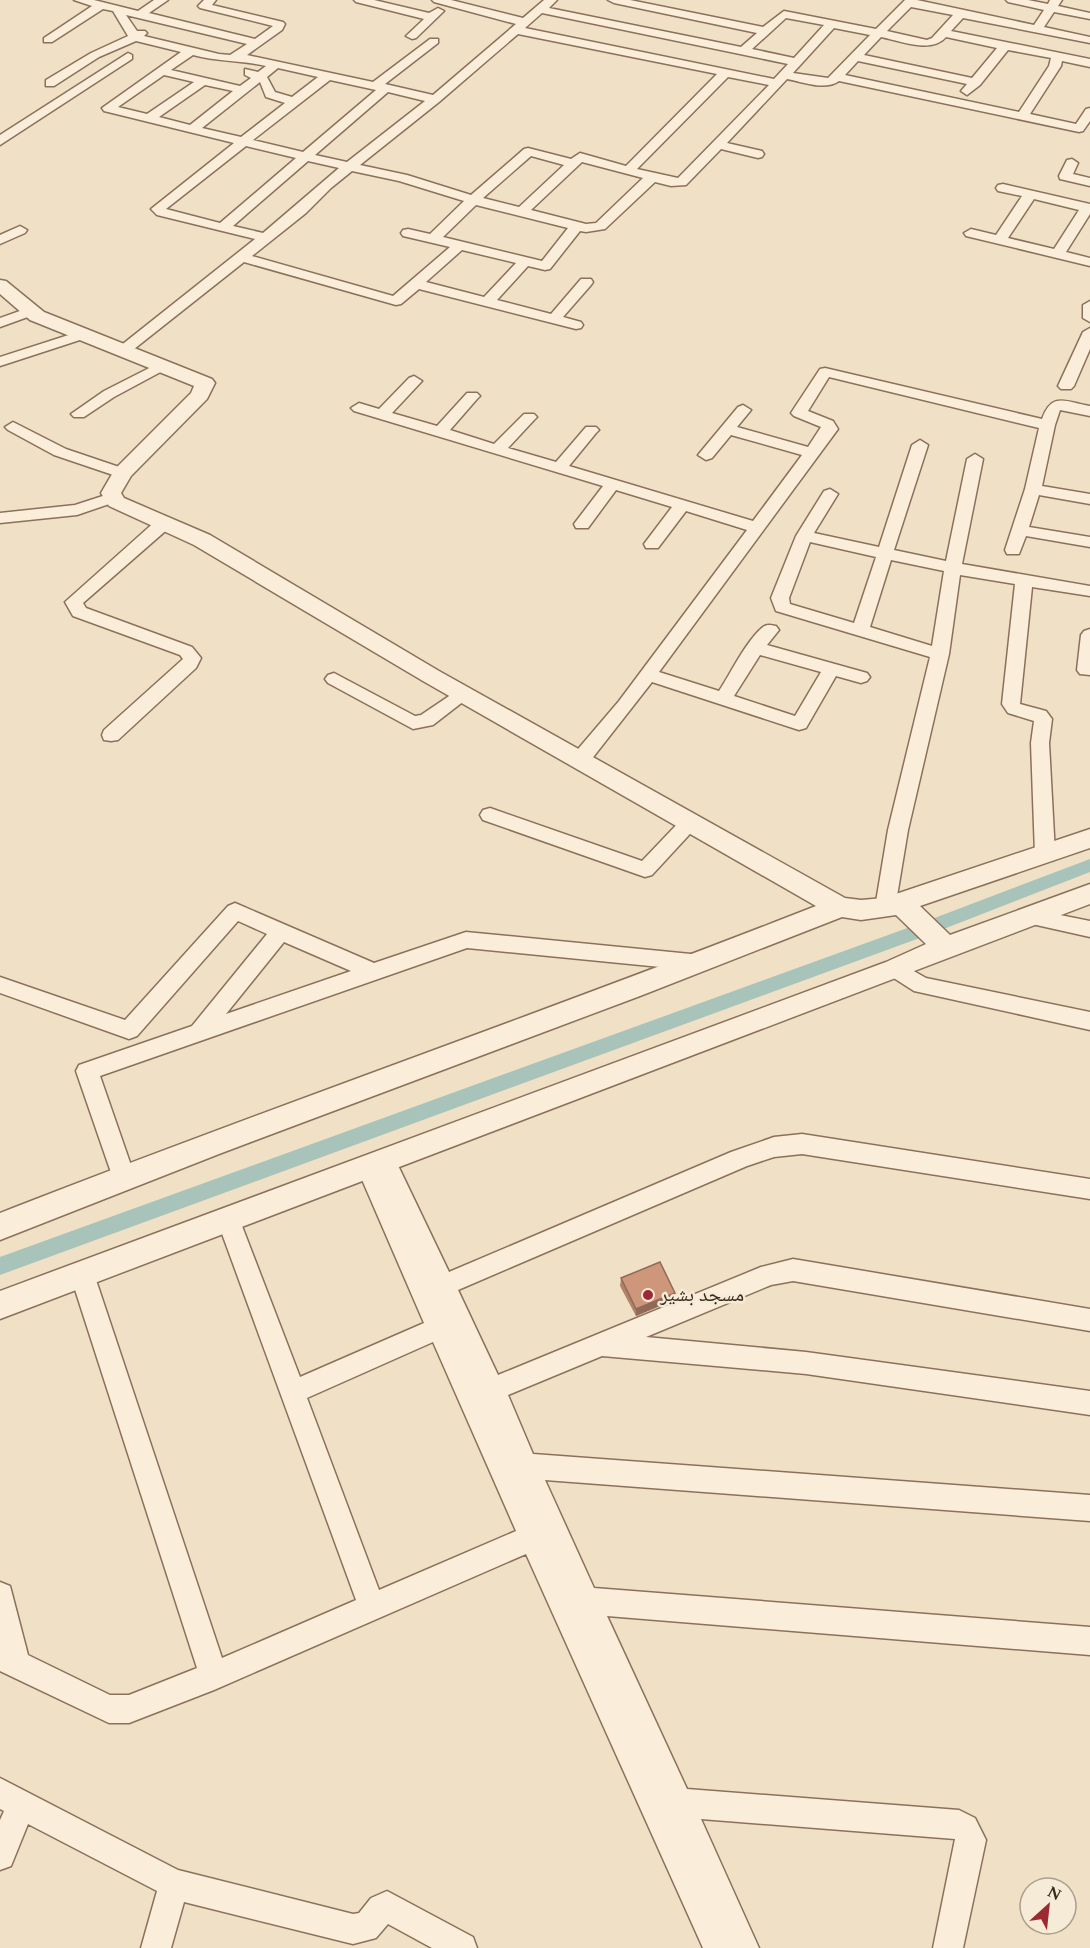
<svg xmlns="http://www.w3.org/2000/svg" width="1090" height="1948" viewBox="0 0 1090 1948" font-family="Spectral,'Noto Naskh Arabic',serif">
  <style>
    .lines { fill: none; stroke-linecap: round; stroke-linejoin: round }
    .canal { fill: #a8c3b9; fill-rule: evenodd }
    .minor-casing { stroke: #8b715b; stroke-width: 3 }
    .tertiary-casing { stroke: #8b715b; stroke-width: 3 }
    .minor { fill: #faeeda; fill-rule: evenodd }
    .tertiary { fill: #faeeda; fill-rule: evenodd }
    .wall { fill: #b1826a }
    .shaded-wall { fill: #906a56 }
    .building { fill: #ce977b; stroke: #906a56; stroke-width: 1.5 }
    .poi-dot { fill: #9c2a33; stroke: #f6ebd6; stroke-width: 2 }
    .labels { text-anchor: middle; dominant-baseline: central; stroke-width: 5; stroke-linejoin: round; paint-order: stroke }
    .poi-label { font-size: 20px; fill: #3b2b1f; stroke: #f6ebd6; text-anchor: start }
  </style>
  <rect width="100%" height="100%" fill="#efe0c6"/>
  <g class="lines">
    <path class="canal" d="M1090 859V872L936 932 0 1275V1257L924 922Z"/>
    <g class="minor-casing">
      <path id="minor" d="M74 0H94L138 11 154 0H168L149 13 255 39 273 26 200 8 198 6 204 0H216L212 5 283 22 285 24 282 30 247 55 373 82 430 39H438V43L385 84 433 95 516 24 434 2 432 0H451L523 18 544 0H557L549 8 741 47 757 33 614 3 608 0H630L763 27 784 11 876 29 905 0H917L1034 25 1044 10 1008 2 1006 0H1028L1048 4 1050 0H1062L1058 6 1090 13V19L1054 12 1044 27 1090 37V43L963 18 951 31 1090 59V67L1062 61 1061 66 1030 114 1076 124 1086 109 1090 108V121L1083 131 1079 132 839 81C825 91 803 82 787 79L727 143 762 151 764 154 762 157 758 158 721 149 686 185 671 186 655 182 605 229 586 232 580 231 550 269 545 270 528 266 497 300 551 314 581 279H591L593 282 591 285 563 317 581 322 583 325 581 328 576 329 419 289 401 304 396 305 244 262 129 353 124 354 117 350 119 347 255 239 157 215 151 209 234 143 104 111 102 108 181 52 136 41 99 57 54 86H46V80L91 53 128 36 113 11 103 9 52 42H44V38L92 6ZM911 7 953 15 932 38 927 40 887 31ZM542 13 788 64 774 79 525 28ZM126 15 247 44 230 55 219 54 144 36 147 33 145 31H137ZM786 18 824 25 794 58 752 49ZM834 28 870 35 828 78 793 73ZM518 34 717 74 626 166 580 153 571 159 528 148 524 149 471 195 407 175 360 165 439 102ZM881 37C901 41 931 54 946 37L997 48 972 78 864 55ZM1008 50 1051 58 1049 66 1019 112 845 75 858 61 967 84 961 91 967 95 980 85ZM193 55C219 62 240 60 266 66L258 72 245 69V75L251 78 240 86 171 70ZM278 68 318 77 292 97 275 92 267 77ZM164 75 194 82 147 114 118 107ZM728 77 769 85 678 178 637 169ZM330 80 376 90 303 152 253 140ZM260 82 266 97 285 103 241 137 202 128ZM205 85 233 91 190 125 159 117ZM388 92 425 101 347 162 315 155ZM246 146 296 158 220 223 166 209ZM531 156 564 165 519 207 483 198ZM308 161 339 168 263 233 233 226ZM582 162 643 178 596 223 586 224 531 210ZM352 171 399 181 464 201 430 234 408 229 403 230 401 233 403 236 450 247 393 296 252 256 306 213 331 188ZM476 205 568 228 542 261 443 237ZM462 250 516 263 484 297 426 282Z
        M354 0H374L429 13 438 8 444 11 416 38 412 39 406 36 424 19 356 2Z
        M128 53 132 55V59L0 145V135Z
        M1072 159 1078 163 1073 174 1090 178V186L1060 179 1059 176 1067 160Z
        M1003 184 1090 204V214L1066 252 1090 258V266L966 236 964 233 971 229 996 235 1022 196 998 191 996 188 998 185ZM1034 199 1079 210 1054 249 1008 238Z
        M20 226 27 230 25 233 0 244V235Z
        M1090 301V322L1083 318V305Z
        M31 307 36 308 38 311 36 314 0 327V318Z
        M1090 328V349L1074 386 1071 389H1061L1058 386 1083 332Z
        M81 331 86 332 88 335 86 338 0 366V357Z
        M163 361 168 362 170 365 168 368 114 397 84 417H74L71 414 104 391Z
        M825 368 1042 419C1052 391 1066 402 1090 406V416L1060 410 1055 425 1042 486 1090 494V504L1039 495 1029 527 1090 537V547L1026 536 1019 554H1007L1005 550 1025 489 1039 428 829 377 808 411 833 421 838 429 659 672 719 691C731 673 746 641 763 627 767 624 771 625 776 626L779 630 767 645 867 673 870 677 867 681 861 683 836 676 806 728 799 730 652 682 587 765 580 767 573 765 571 760 573 755 619 701 747 530 686 511 658 548H646L644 544 672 507 616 490 588 528H576L574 524 603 486 354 411 351 408 359 403 379 409 409 378 414 376 422 381 392 413 437 426 467 393H477L480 396 477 399 450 430 494 444 524 414H534L537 417 534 420 508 448 556 462 586 427H596L599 430 596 433 569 466 753 521 802 455 731 435 712 458 706 460 698 455 738 407 743 405 751 410 737 427 808 447 821 427 794 416 791 413 820 369ZM760 655 821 672 795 716 734 696Z
        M13 422 66 449 128 470 130 473 122 478 54 455 8 430 5 427Z
        M920 440 928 445 894 550 946 561 967 459 975 454 983 459 962 564 1090 586V596L1032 587 1020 704 1046 711 1052 719 1049 743 1055 854 1052 859 1045 861 1038 859 1035 854 1031 743 1034 721 1008 713 1002 704 1015 584 960 575 949 654 908 830 895 908 892 913 885 916 878 913 875 908 888 830 930 657 776 611 771 598 796 536 824 491 830 489 838 494 814 533 879 547 912 445ZM810 542 876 557 854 623 790 604 789 598ZM891 560 944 571 932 646 870 627Z
        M112 493 118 495 120 498 118 501 77 515 0 523V513L75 505Z
        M164 518 170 519 172 523 170 527 83 603 86 608 192 647 201 658 196 668 118 740 111 741 104 740 102 735 104 730 183 659 180 655 73 616 65 602 158 519Z
        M1090 629V675L1080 674 1077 670 1081 635 1084 631Z
        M334 673 415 716 421 715 458 690H470L473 694 433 725 413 729 328 683 325 679 328 675Z
        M490 808 642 861 683 818 690 816 697 818 700 823 652 875 645 877 483 820 480 815 483 810Z
        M235 903 374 963 466 932 701 955 708 957 711 963 708 969 701 971 467 948 100 1076 135 1177 131 1184 123 1187 115 1184 76 1071 79 1065 192 1026 267 934 238 921 137 1036 129 1039 0 993V977L125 1020 228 906ZM284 942 351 971 226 1014Z
        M1030 909 1090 921V937L1023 922 1020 917 1023 912Z
        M896 961 926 978 1090 1012V1030L914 991 889 975 886 969 889 963Z
        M802 1134 1090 1179V1199L802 1154 774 1157 747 1166 458 1290 498 1375 761 1267 793 1259 1090 1309V1331L793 1281 771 1285 646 1337 806 1352 1090 1391V1415L806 1374 602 1356 508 1395 533 1454 1090 1495V1521L545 1480 594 1588 1090 1627V1655L607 1616 687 1789 959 1810 975 1818 986 1840 963 1948H933L955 1839 701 1819 759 1948H703L526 1554 214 1690 129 1723H109L0 1671V1582L10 1586 28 1655 110 1695H129L197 1668 70 1274 74 1266 82 1263 90 1266 94 1274 222 1658 356 1600 217 1220 221 1213 229 1210 237 1213 300 1377 424 1323 357 1168 360 1161 368 1158 374 1160 377 1155 385 1152 393 1155 449 1272 731 1152 774 1137ZM433 1342 516 1531 379 1590 307 1398Z
        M0 1778 178 1870 353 1914 359 1913 371 1898 387 1891 473 1937 477 1948H432L388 1924 376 1938 353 1944 184 1902 171 1948H141L157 1891 28 1824 11 1866 0 1870V1820L4 1811 0 1809Z"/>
    </g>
    <g class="tertiary-casing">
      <path id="tertiary" d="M0 280 6 281 44 312 212 379 215 383 207 399 131 476 121 493 124 498 210 535 439 671 845 898 861 900 884 898 1090 829V848L920 906 950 935 1090 884V904L0 1319V1291L886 962 926 944 896 915 861 920 842 917 640 996 219 1154 0 1240V1213C271 1107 546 1012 816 906L423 681 194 545 109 506 101 493 115 469 191 393 194 386 30 320 0 294Z"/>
    </g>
    <use href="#minor" class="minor"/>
    <use href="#tertiary" class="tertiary"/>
  </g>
  <path class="wall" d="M621 1278 674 1300 636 1316 620 1286Z"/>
  <path class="shaded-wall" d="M675 1293 674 1300 636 1316V1309Z"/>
  <path class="building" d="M660 1262 675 1293 636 1309 621 1278Z"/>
  <circle class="poi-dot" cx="648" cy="1295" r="6"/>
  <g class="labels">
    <g class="poi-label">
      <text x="660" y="1295">مسجد بشیر</text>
    </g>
  </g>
  <g transform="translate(1048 1906) rotate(27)"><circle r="28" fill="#f6ebd6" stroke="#ab9e8d" stroke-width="1.5"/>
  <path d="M0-4.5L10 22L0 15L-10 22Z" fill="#9c2a33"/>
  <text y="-9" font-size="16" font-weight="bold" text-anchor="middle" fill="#3b2b1f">N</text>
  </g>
</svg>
